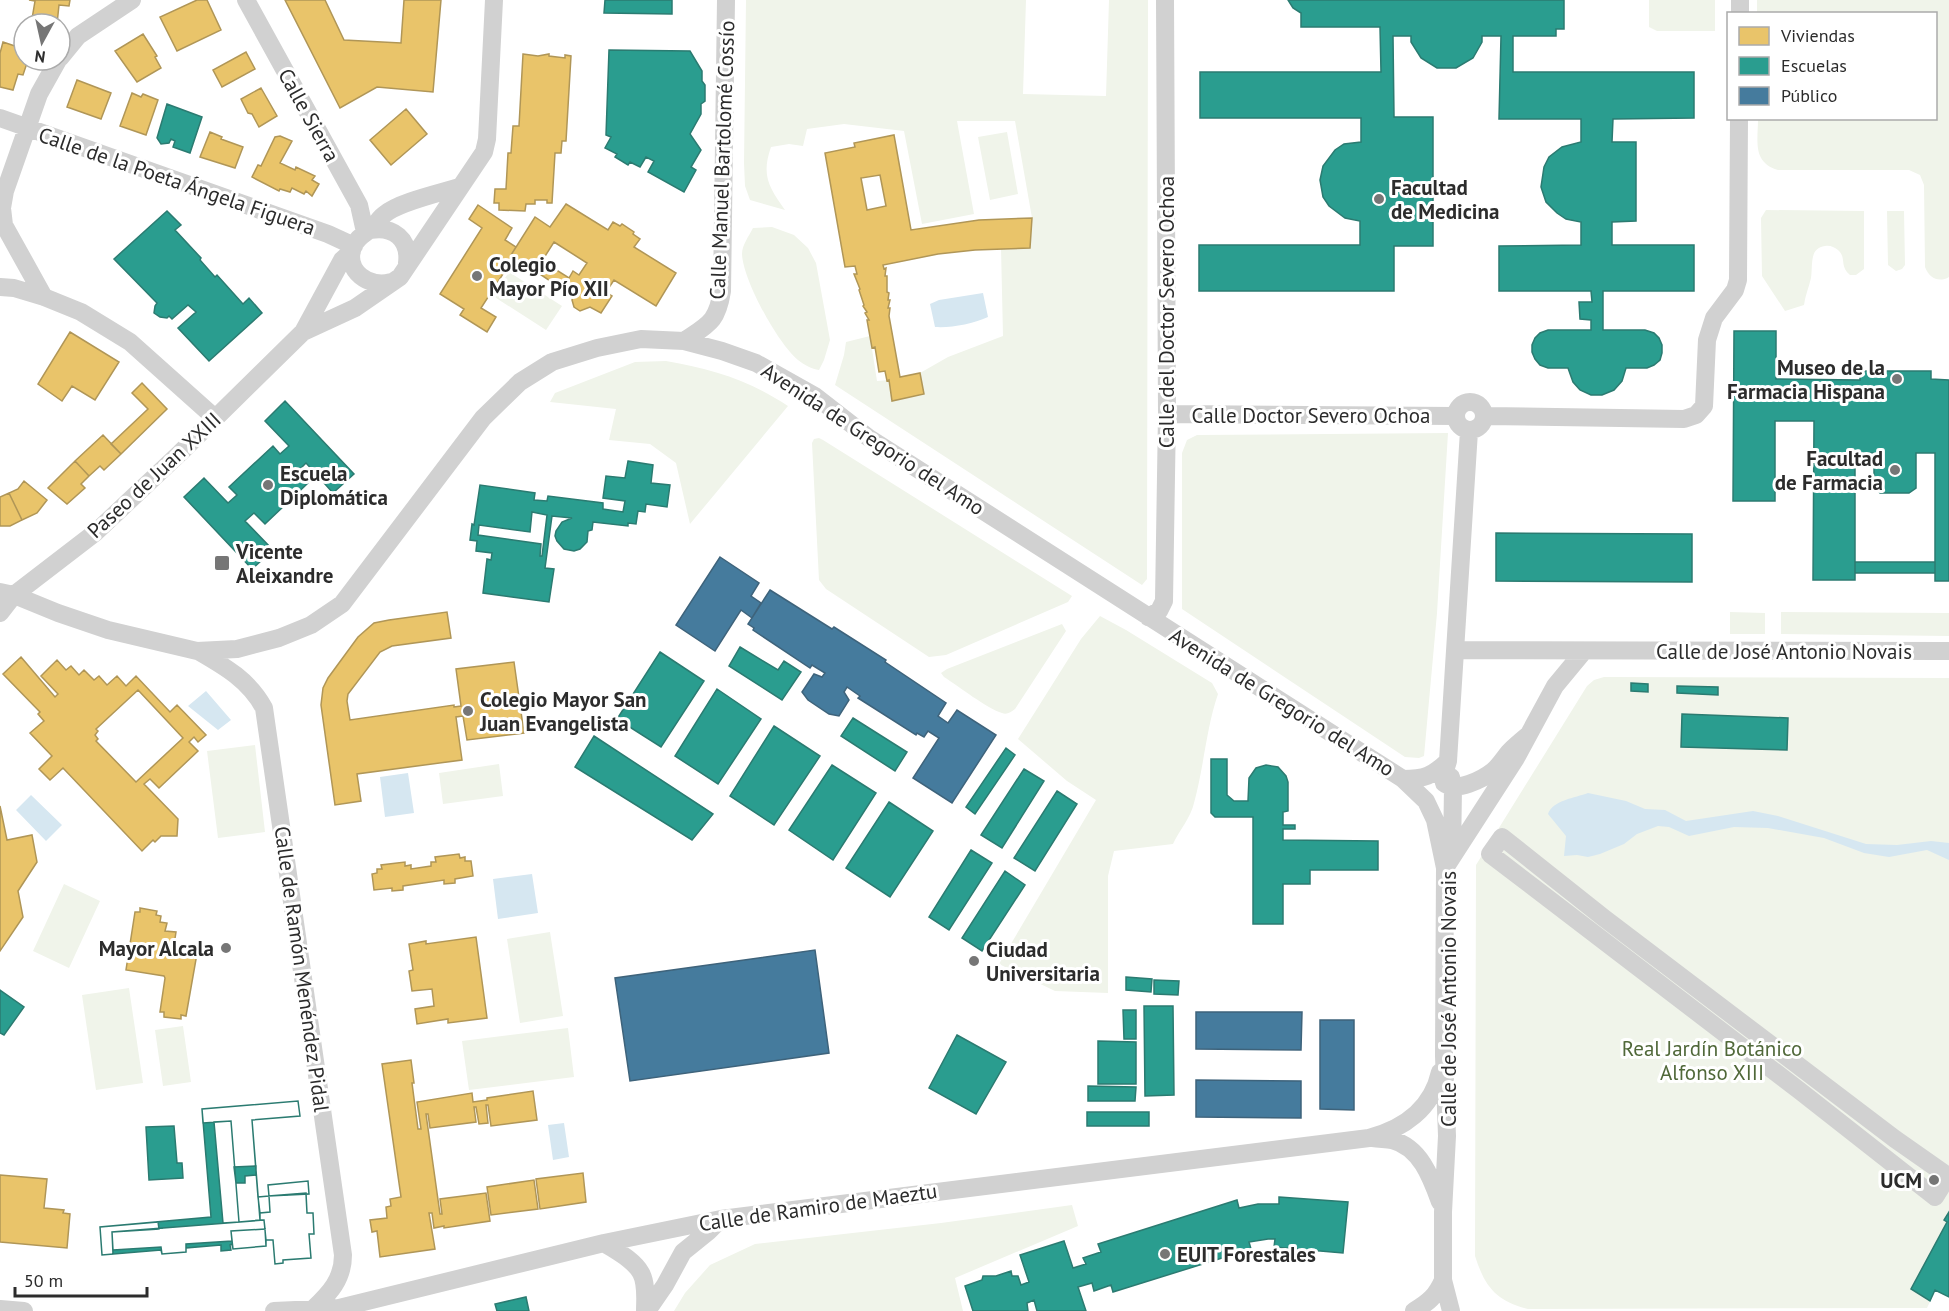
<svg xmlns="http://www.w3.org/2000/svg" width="1949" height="1311" viewBox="0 0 1949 1311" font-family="'PT Sans',sans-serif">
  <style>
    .green { fill: #f0f4ea }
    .water { fill: #d6e7f1 }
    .homes { fill: #e9c46a; stroke: #b09657; stroke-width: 1.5; fill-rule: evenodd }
    .schools { fill: #2a9d8f; stroke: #2b7b71; stroke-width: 1.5; fill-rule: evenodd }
    .public { fill: #457b9d; stroke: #3e637b; stroke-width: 1.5 }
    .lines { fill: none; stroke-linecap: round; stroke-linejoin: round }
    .minor { stroke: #d1d1d1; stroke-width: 18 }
    .poi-dot { fill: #767676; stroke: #fff; stroke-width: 2 }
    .labels { text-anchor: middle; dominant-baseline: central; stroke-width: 6; stroke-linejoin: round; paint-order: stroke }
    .street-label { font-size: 21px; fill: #2c2c2c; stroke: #fff }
    .poi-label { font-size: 21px; font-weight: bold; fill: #2c2c2c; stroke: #fff; text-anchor: start }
    .park-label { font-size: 21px; fill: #506839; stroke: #fff }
  </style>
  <rect width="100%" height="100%" fill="#fff"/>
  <path class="green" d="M746 0H1026L1023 94 1106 96 1109 0H1148L1147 579 1142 585 835 385 844 355 846 342 870 336 877 381 889 380 893 401 924 394 920 373 948 357 1003 336 1001 248 1031 228 1032 218 1015 121H957L974 214 922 224 904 131 844 124 807 129 803 146 789 144 771 147C761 176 769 187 785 210L750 200 745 186 744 163Z
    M1649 0H1715V31H1657L1649 27Z
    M1757 0H1949V277C1939 283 1929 278 1925 267L1924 185 1920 175 1909 170H1778C1752 162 1758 141 1758 119L1936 118V14L1757 13Z
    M1007 132 1018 194 990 200 978 137Z
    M1766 210 1864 211V269L1856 275H1850C1839 266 1847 258 1838 250 1834 247 1830 245 1825 246 1809 248 1813 265 1811 278 1809 287 1805 296 1804 305L1785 311 1762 276 1761 218Z
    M1887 211H1904L1905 265 1902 269 1896 271 1888 265Z
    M772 227 794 235 808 248 816 263 830 340 824 360 819 370C812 369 804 365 798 360 778 344 743 280 742 254 742 245 749 236 753 228Z
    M509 272 562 306 546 330 493 296Z
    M666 361C712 369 749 380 788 406L690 524 676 463 650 444 609 440 616 409 550 402 555 393 635 362Z
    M1448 433 1437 613 1424 756 1419 758 1405 757 1182 609V453L1187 440 1197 435Z
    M819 438 823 440 1072 596 1068 602 946 655 929 657 826 589 819 580 812 443 814 439Z
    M1730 612 1765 613V634H1730Z
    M1781 612 1949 613V636L1781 634Z
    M1100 616 1126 630 1212 683 1218 694C1206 729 1204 767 1194 803 1191 817 1179 831 1173 844L1114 851 1108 876V993L1055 991 999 964 1096 800 1067 781 1018 739 1081 639Z
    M1062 624 1066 631 1015 709C1011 712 1007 715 1002 713 988 709 958 686 944 677L941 673 947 669Z
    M1604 677 1949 678V1297L1935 1291 1927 1308 1528 1309C1496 1301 1485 1287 1475 1256L1476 865 1587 686 1594 680Z
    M255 745 265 832 218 838 207 751Z
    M499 764 503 796 443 804 439 773Z
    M64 884 100 901 69 968 33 951Z
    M550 932 563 1016 520 1023 507 939Z
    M129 988 143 1083 96 1090 82 995Z
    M183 1026 191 1082 163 1086 155 1030Z
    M568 1028 574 1077 469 1090 462 1041Z
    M1072 1205 1078 1226 955 1278 963 1311H674L685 1293 710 1265 755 1244 941 1223Z"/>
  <path class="water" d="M983 293 988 317C972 324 952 328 935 327L930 304 939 300Z
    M206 691 231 720 218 730 188 706Z
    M408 773 414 813 385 817 380 777Z
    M1588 793 1626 801 1645 809 1665 810 1686 821 1753 811 1778 816 1866 844 1897 845 1931 841 1949 843V860L1927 850 1889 857 1864 853 1824 838 1768 828 1734 827 1689 836 1669 827 1658 826 1637 834 1624 844 1600 854 1588 857 1577 855 1564 856 1566 836 1548 814C1553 800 1575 798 1588 793Z
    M31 795 62 825 46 841 16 810Z
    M532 874 538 913 498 919 493 879Z
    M564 1123 569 1157 553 1160 548 1125Z"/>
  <path class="homes" d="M29 0H70L69 6 59 5 57 24 32 19 35 1Z
    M197 0H207L221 30 177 51 160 17Z
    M285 0H325L344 40 401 43 404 0H441L433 92 377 87 340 108Z
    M143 34 157 56 155 57 161 68 137 82 115 51Z
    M3 42 24 49V60H28L23 75 18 74 13 90 0 87V53Z
    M246 52 255 69 222 87 213 70Z
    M523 54 538 56 549 54V56L565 58V55L571 56 566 141H562L561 153H555L552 203H547V200H535V204H526L525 211 499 210V203H494L495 189H506L508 153H511L513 126H519Z
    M77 80 111 93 101 119 67 107Z
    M261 88 277 116 259 127 252 114 248 113 241 99Z
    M132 93 141 97 143 94 158 100 146 135 120 126Z
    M406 109 427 134 391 165 370 140Z
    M210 132 222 137 221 139 243 147 235 168 200 157Z
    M894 135 911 230 979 220 1032 218 1030 248 975 250 938 254 883 265 884 269 886 268 885 276H887V292L889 293 888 300H890L888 308H890L889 316 900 377 920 373 924 394 892 401 889 380 887 381 885 371 879 372 875 347 872 348 867 320H869L865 313 867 312 863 306 864 305 859 290 860 289 854 274H857L855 266 845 267 825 153 855 147 854 143ZM880 175 886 206 867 210 861 178Z
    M280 136 292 141 280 163 295 170 296 167 315 176 312 180 319 184 312 196 306 191 304 194 292 188 290 192 280 189 279 191 252 177 258 165 261 166 275 137Z
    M566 204 608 230 613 222 620 226 622 224 634 232 633 234 640 239 634 247 676 273 656 306 614 280 606 292 612 296 601 313 590 307 580 311 574 307 572 300 573 296 511 255 535 217 550 227ZM554 242 587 263 579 275 573 271 569 278 542 261Z
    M478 205 512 228 505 240 516 247 511 255 514 257 481 308 496 317 487 332 460 315 464 309 440 294 482 228 469 219Z
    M70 332 119 362 95 400 72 386 62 401 38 384Z
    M142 383 167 409 121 454 111 444 148 409 132 393Z
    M103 435 121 454 104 470 100 466 89 476 75 461Z
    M75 461 89 476 81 484 85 488 67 504 48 488Z
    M24 481 47 500 37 513 22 520 9 493 18 489Z
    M9 493 22 520 10 526H0V497Z
    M447 612 451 638 392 646 380 652 348 694 347 701 350 720 454 705V707L461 706 456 669 514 662 524 733 467 740 463 716 456 717 462 760 357 774 361 801 335 805 321 705 323 688 328 678 358 637 374 623 389 620Z
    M21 657 55 697 58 694 41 676 57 660 66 670 71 666 79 675 84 670 94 680 99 676 107 685 117 676 126 686 136 676 170 712 177 705 206 735 198 742 194 737 189 742 198 751 159 788 150 779 144 784 178 819 177 836H161L155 842 153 840 142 851 63 768 50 780 39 769 52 756 30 733 44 721 38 714 40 712 3 674ZM138 690 183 738 136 782 96 741 98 739 95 735 98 731 96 729Z
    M0 806 7 840 32 835 37 862 18 891 23 917 0 951Z
    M459 854 460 858 465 857V861H471L473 876 455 879V883L444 884V880L403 886V890L392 891V888L374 890 372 874 377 873V869H382L381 865 405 862V866L411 865V869L431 866V862H436L435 857Z
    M140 908 157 911 156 915 161 916 160 922 167 923 165 931 176 932 174 945 198 948 186 1016 181 1015V1019L164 1017V1012H160L165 978 164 976 126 970 135 912H140Z
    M476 937 487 1018 448 1023V1019L417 1024 415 1009 434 1006 432 989 412 991 409 971 413 970 409 944 426 941V944Z
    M411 1060 414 1083H412L418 1129H421L417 1102 472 1093 473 1102 487 1100V1098L533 1091 537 1120 491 1126 488 1105H486L488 1123 479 1124 476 1107H474L476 1122 430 1128 428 1114H426L440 1214H442L440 1199 486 1193 490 1221 444 1228V1226L434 1228 432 1213H429L435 1249 380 1257 377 1231 372 1232 370 1220 387 1218 386 1207 391 1206 390 1199 401 1197 382 1064Z
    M583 1173 586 1202 540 1209 536 1179Z
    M0 1175 47 1179 44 1208 64 1210 63 1213 70 1214 67 1248 0 1242Z
    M534 1180 538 1209 491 1215 487 1187Z"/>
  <path class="schools" d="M605 0H672V14L604 13Z
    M1288 0H1564V29H1556V36H1513V72H1694V118L1613 119 1612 142H1636V221L1612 222V245H1694V291H1603V330H1645L1654 333 1659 338 1662 345V353L1660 360 1654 365 1647 368H1626L1622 381 1614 390 1602 395H1591L1580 390 1573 382 1568 368H1548L1540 365 1535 359 1532 352V345L1535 338 1540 333 1548 330H1591V320L1580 319 1579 302H1592L1591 291H1499V246L1581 245V222L1566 219 1557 213 1546 202 1541 187 1544 167 1549 157 1562 147 1581 142V119H1499L1501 36H1482V42L1473 58 1456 68H1437L1421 58 1411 42V36H1393L1394 117H1433V246H1394V291H1199V245H1360V221L1345 218 1329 206 1323 197 1320 180 1323 166 1335 150 1344 144 1361 142V118H1200V72H1381L1380 27H1301V13L1293 8Z
    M609 50 690 51 702 71V81L705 85V101L701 104V114L690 134 701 150 691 167 696 170 684 192 648 172 654 161 646 157 640 167 630 162 628 165 615 157 617 154 605 148 611 137 606 135Z
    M167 104 202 117 190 153 173 147 175 141 171 139 169 143 161 144 157 138Z
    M167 211 181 225 175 230 201 258 200 260 215 277 217 275 243 304 249 298 262 313 209 361 178 328 196 312 188 305 172 319 169 316 167 318 160 317 154 313 155 306 157 303 114 259Z
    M1734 331H1776V379L1860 380V371H1931V379L1949 380V581H1935V453H1916V488L1909 493H1880L1874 487V453H1855V580H1813L1814 421H1775V501H1733Z
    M285 401 354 474 333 493 306 463 297 472 308 483 265 524 254 513 245 521 273 550 252 569 184 497 204 478 228 503 237 495 229 487 273 446 280 454 289 446 265 421Z
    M628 461 653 465 651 483 670 485 667 507 646 504 645 512 638 511 636 524 628 523V526L593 522 592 530 588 531 587 542 580 549 574 551 564 549 557 541 555 536 556 531 562 522 572 518 552 516 545 568 554 569 549 602 483 593 487 559 491 560 492 553 476 551 477 541 470 540 472 524 474 525 480 485 535 493 534 500 547 501 548 496 603 503V509L623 512 625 501 603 498 606 476 625 478ZM532 512 547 515 542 556H540L541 544 478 535 479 525 530 532Z
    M1496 533 1692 534V582L1496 581Z
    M1855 562H1935V573H1855Z
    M740 647 778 670 784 661 801 672 782 700 729 666Z
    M660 652 704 681 661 747 617 719Z
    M1631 683 1648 684V692L1631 691Z
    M1677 686 1718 687V695L1677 693Z
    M717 689 761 719 718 784 675 756Z
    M1682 714 1788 718 1787 750 1681 747Z
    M853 718 907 752 895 771 841 736Z
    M774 726 820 756 774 825 730 796Z
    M594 736 713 814 692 840 575 767Z
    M1006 748 1015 755 975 814 966 807Z
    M1211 759H1227V795L1234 801H1248L1249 778 1256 768 1266 765 1278 767 1286 776 1288 782V811L1283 812V825H1295V829H1283V840L1378 841V870H1310V884H1283V924H1253V817H1215L1211 813Z
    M832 765 876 793 833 860 789 830Z
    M1024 769 1044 781 1002 848 981 835Z
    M1057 791 1077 804 1035 871 1014 858Z
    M889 802 933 831 890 897 846 868Z
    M971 850 992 863 949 930 929 917Z
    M1005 871 1025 885 982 951 962 938Z
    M1126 977 1152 979 1151 992 1126 990Z
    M1154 980 1179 981 1178 995 1154 994Z
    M0 990 24 1007 4 1035 0 1033Z
    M1144 1006H1173L1174 1095 1145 1096Z
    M1123 1010H1136V1039H1124Z
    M957 1035 1006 1062 976 1114 929 1088Z
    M1098 1041 1136 1042V1084H1098Z
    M1088 1086 1136 1087 1135 1101H1088Z
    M298 1101 300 1116 252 1120 258 1197 269 1196 268 1185 308 1181 309 1194H306L307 1213H313L314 1234H309L311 1258 283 1260V1263L275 1264 273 1240H266V1246L233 1249 232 1244 230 1245 231 1250 221 1251V1245L186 1248V1252L162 1254 161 1250 102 1255 100 1227 211 1217 202 1109Z
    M298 1101 300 1116 252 1120 260 1220 239 1222 231 1121 203 1123 202 1109Z
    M1087 1112H1149V1126H1087Z
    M231 1121 239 1222 223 1223 214 1122Z
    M174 1126 177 1163H182L183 1178 149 1180 146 1127Z
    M256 1166V1175L245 1176V1183H236L234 1167Z
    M308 1181 309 1194 269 1196 268 1185Z
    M306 1193 307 1213H313L314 1234H309L311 1258 283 1260V1263L275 1264 273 1240H266L264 1220H260V1213L270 1212 269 1196Z
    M269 1196 270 1212 260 1213 258 1197Z
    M1279 1197 1348 1202 1343 1253 1274 1247 1275 1239H1268L1249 1242 1251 1249 1113 1292 1111 1285 1094 1291 1092 1283 1078 1287 1086 1311H1037L1034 1300 1027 1303 1028 1311H973L965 1286 982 1280 983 1276H996L1011 1271 1012 1276H1018L1021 1285 1029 1282 1020 1255 1064 1241 1073 1268 1086 1264 1083 1258 1101 1252 1098 1244 1237 1200 1239 1208 1258 1204H1279Z
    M1949 1212V1297L1935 1290 1930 1301 1911 1289 1947 1222 1944 1220Z
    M264 1220 265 1229 231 1231 232 1241 186 1244V1252L162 1254 161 1247 113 1250 112 1232Z
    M158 1222 159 1229 112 1232 113 1254 102 1255 100 1227Z
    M265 1229 266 1246 233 1249 231 1231Z
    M526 1297 529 1311H497L495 1304Z"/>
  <path class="public" d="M720 557 759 583 751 596 761 603 752 618 741 610 715 651 676 625Z
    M770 590 832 629 834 627 886 660 885 662 946 703 938 716 948 723 957 710 996 735 952 803 913 778 939 738 928 731 924 737 917 733 916 735 858 698 860 696 847 687 844 692 849 700 839 716 829 714 808 700 802 692 814 674 822 677 825 673 812 665 810 668 753 630 754 628 748 624Z
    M815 950 829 1053 630 1081 615 978Z
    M1196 1012H1302L1301 1050 1196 1049Z
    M1320 1020H1354V1110L1320 1109Z
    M1196 1080 1301 1081V1118L1196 1117Z"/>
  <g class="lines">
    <path class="minor" d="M246 0 359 205 365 232
      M1740 14V0
      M60 58 78 36 132 0
      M0 118 328 234 354 246
      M371 230C393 226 410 239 407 263
      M391 282C370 289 344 271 353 247 357 237 365 234 372 228 377 223 380 217 385 214 399 202 440 193 459 187
      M0 287 14 288 44 297 81 312 130 342 215 418
      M44 297 4 225 2 208 5 191 39 94 58 60
      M303 332 355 308 400 277 484 152 487 139 494 0
      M684 341C709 324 717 322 722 291L726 0
      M1456 416a14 14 0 1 1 28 0a14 14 0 1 1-28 0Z
      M1167 414 1455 416
      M1485 416 1684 419 1696 415 1704 406 1707 340 1714 318 1735 290 1738 280 1739 118
      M1469 431 1448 761 1443 777 1444 783C1456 793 1483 779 1493 771 1499 766 1504 758 1509 752 1515 746 1521 741 1527 736
      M0 592 14 595 58 613 108 630 197 651 237 649 279 638 311 625 342 604 483 418 520 382 552 362 597 348 641 339 684 341 722 351 756 363 815 396 869 438 1403 779 1426 801 1435 820 1445 868 1444 1056 1447 1136 1443 1212V1280L1451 1311
      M0 613 14 595 96 532 180 453 303 332 342 260 352 251
      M1148 617 1159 611 1164 601 1167 414 1165 0
      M1455 650 1949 651
      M198 651C224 666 249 680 264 708L343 1255C343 1279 330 1293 313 1309
      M1451 777 1453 787 1452 856
      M1403 779C1425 779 1432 776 1448 761
      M1502 837 1604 918 1895 1139 1948 1176 1935 1197 1800 1091 1490 854Z
      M1445 868 1516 758 1555 686 1584 651
      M1373 1138C1379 1139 1386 1139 1392 1140 1420 1147 1431 1177 1440 1202
      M604 1243C616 1251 634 1260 641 1273 647 1284 645 1300 645 1311
      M0 1309 24 1311
      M274 1311 339 1308 604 1243 721 1219 1369 1138C1403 1129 1432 1109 1440 1072
      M647 1311 665 1285 683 1252 709 1231 721 1219
      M1414 1311C1429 1302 1436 1296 1443 1280"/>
  </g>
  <g class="poi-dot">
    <circle cx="1379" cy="199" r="6"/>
    <circle cx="477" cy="276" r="6"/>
    <circle cx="1897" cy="379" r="6"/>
    <circle cx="1895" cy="470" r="6"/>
    <circle cx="268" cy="485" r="6"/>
    <rect x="214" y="555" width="16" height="16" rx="3"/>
    <circle cx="468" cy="711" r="6"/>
    <circle cx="226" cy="948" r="6"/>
    <circle cx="974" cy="961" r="6"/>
    <circle cx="1934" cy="1180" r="6"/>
    <circle cx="1165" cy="1254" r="6"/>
  </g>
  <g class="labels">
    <g class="street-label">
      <text transform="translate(309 115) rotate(61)">Calle Sierra</text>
      <text transform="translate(722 160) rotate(-88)">Calle Manuel Bartolomé Cossío</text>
      <text transform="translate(177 181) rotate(19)">Calle de la Poeta Ángela Figuera</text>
      <text transform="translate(1166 312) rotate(-90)">Calle del Doctor Severo Ochoa</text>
      <text x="1311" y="415">Calle Doctor Severo Ochoa</text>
      <text transform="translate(873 439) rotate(33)">Avenida de Gregorio del Amo</text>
      <text transform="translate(154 475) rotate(-43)">Paseo de Juan XXIII</text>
      <text x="1784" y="651">Calle de José Antonio Novais</text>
      <text transform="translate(1282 702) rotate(32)">Avenida de Gregorio del Amo</text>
      <text transform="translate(302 969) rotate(82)">Calle de Ramón Menéndez Pidal</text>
      <text transform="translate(1448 999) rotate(-90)">Calle de José Antonio Novais</text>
      <text transform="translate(818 1207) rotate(-8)">Calle de Ramiro de Maeztu</text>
    </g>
    <g class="poi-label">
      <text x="1391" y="187">Facultad<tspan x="1391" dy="24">de Medicina</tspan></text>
      <text x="489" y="264">Colegio<tspan x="489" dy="24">Mayor Pío XII</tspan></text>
      <text x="1885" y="367" text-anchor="end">Museo de la<tspan x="1885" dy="24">Farmacia Hispana</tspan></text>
      <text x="1883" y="458" text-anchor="end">Facultad<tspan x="1883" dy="24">de Farmacia</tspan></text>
      <text x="280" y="473">Escuela<tspan x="280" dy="24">Diplomática</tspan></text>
      <text x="236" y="551">Vicente<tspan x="236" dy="24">Aleixandre</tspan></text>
      <text x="480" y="699">Colegio Mayor San<tspan x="480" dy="24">Juan Evangelista</tspan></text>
      <text x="214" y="948" text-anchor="end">Mayor Alcala</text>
      <text x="986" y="949">Ciudad<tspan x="986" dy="24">Universitaria</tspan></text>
      <text x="1922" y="1180" text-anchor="end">UCM</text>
      <text x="1177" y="1254">EUIT Forestales</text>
    </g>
    <g class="park-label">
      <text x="1712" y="1048">Real Jardín Botánico<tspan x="1712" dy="24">Alfonso XIII</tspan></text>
    </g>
  </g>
  <rect x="1727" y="12" width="210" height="108" fill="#ffffff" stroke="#ababab" stroke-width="1.5"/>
  <rect x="1739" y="27" width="30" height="18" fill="#e9c46a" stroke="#ababab" stroke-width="1.5"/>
  <text x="1781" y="42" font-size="18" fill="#2c2c2c">Viviendas</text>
  <rect x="1739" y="57" width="30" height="18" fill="#2a9d8f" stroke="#ababab" stroke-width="1.5"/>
  <text x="1781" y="72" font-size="18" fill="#2c2c2c">Escuelas</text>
  <rect x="1739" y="87" width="30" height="18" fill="#457b9d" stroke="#ababab" stroke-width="1.5"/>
  <text x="1781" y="102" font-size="18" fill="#2c2c2c">Público</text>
  <g transform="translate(42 42) rotate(188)"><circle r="28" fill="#ffffff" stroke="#ababab" stroke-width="1.5"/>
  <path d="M0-4.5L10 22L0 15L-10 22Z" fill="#767676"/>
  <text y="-9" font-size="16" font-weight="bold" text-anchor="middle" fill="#2c2c2c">N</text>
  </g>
  <path d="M15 1287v9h132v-9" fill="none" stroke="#2c2c2c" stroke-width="3"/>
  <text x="24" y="1287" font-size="18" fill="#2c2c2c" stroke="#ffffff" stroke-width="4.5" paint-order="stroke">50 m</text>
</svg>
